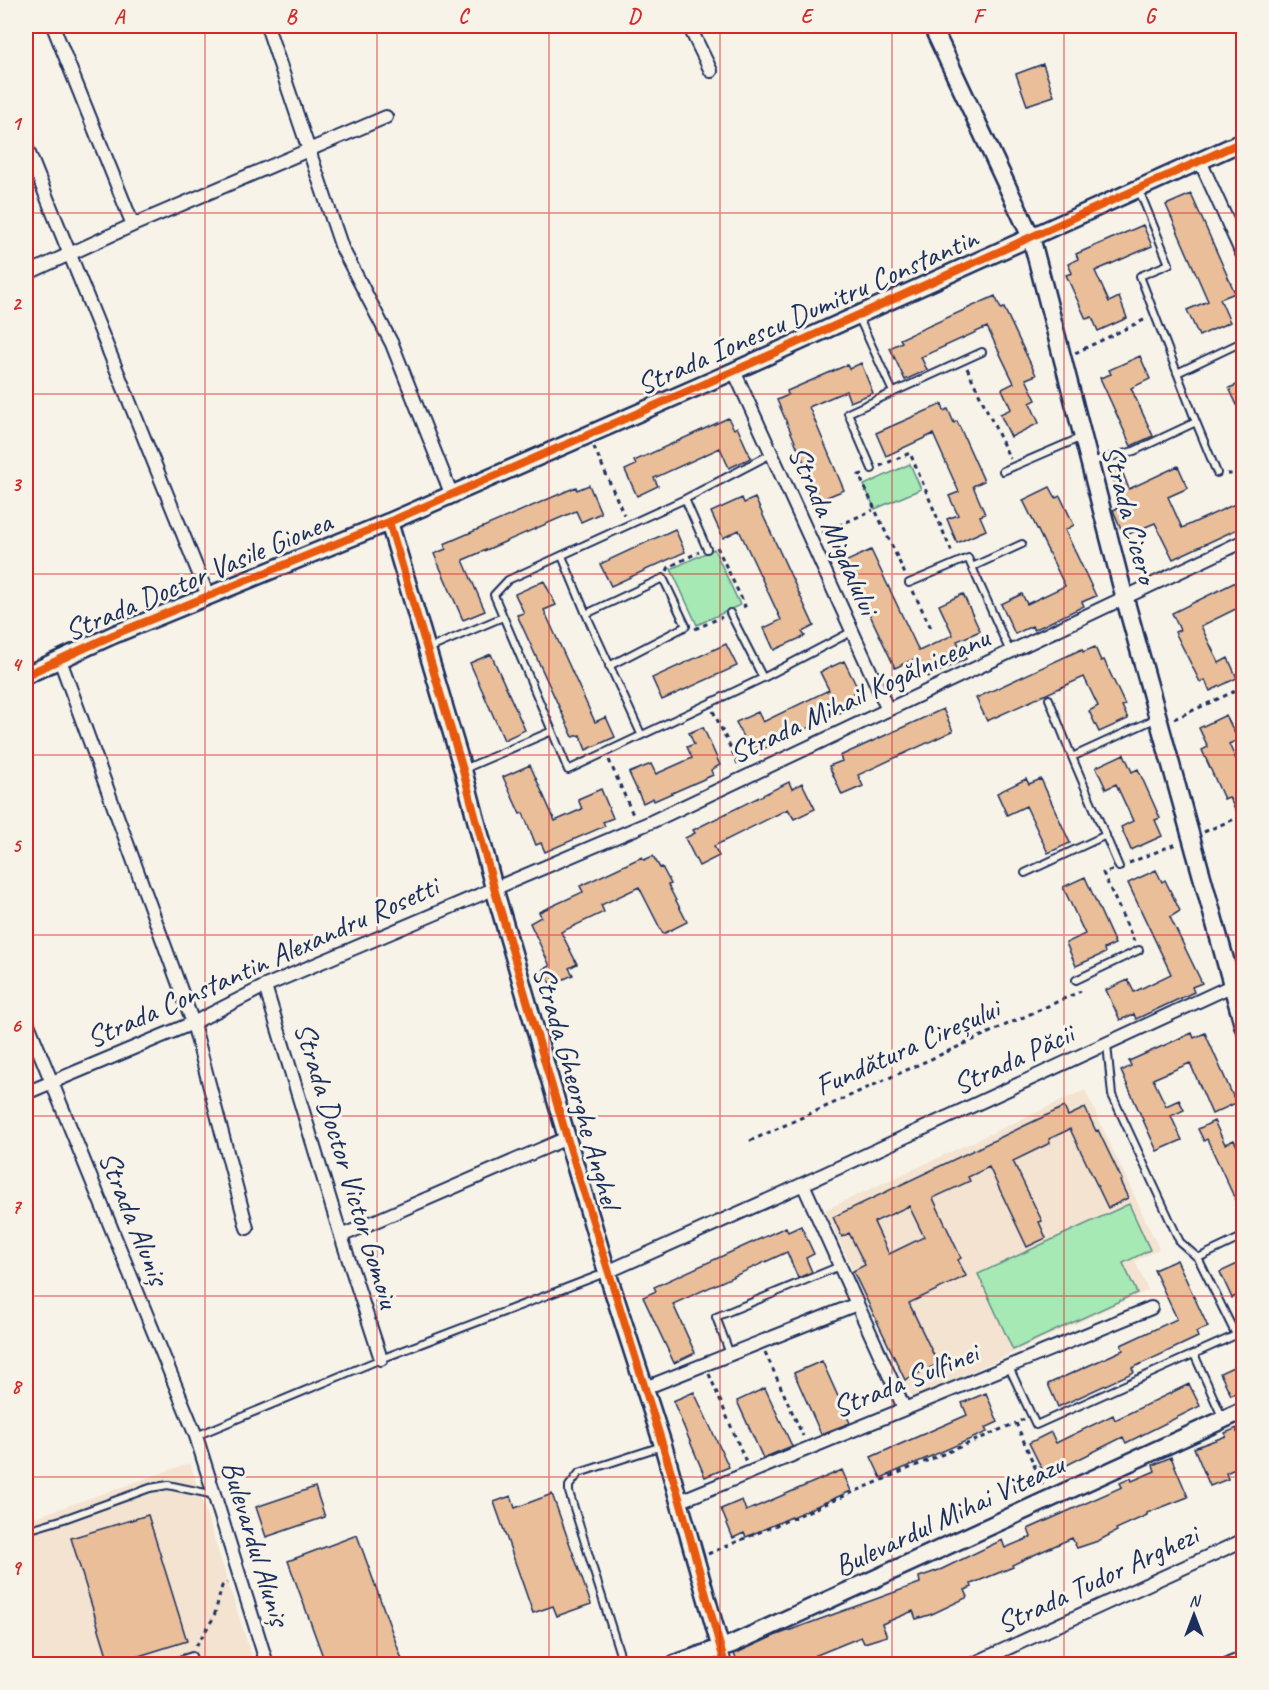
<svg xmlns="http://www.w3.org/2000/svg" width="1269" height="1690" viewBox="0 0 1269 1690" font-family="Caveat,sans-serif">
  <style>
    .built { fill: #f3e3d0 }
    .green { fill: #a6e9b4; stroke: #608c89; stroke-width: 1.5 }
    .building { fill: #e9be99; stroke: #1b2f5e; stroke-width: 1.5; fill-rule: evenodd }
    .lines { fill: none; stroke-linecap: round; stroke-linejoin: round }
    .lane-casing { stroke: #1b2f5e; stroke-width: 10 }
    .street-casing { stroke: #1b2f5e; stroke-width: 16 }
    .secondary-casing { stroke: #1b2f5e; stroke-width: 21 }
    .path { stroke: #1b2f5e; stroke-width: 3; stroke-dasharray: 4.5 4.5; stroke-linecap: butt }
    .lane { stroke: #f7f3e8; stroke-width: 6 }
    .street { stroke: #f7f3e8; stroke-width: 12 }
    .secondary { stroke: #f7f3e8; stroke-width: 16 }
    .cycleway-casing { stroke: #f7f3e8; stroke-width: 11 }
    .cycleway { stroke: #e8590c; stroke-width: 8 }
    .grid { fill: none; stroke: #d62828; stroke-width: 1.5; stroke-opacity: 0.55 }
    .labels { text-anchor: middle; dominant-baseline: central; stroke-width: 6; stroke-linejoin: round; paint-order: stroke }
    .street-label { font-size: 30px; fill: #1b2f5e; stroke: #f7f3e8 }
    .neatline { fill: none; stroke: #d62828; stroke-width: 2 }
    .grid-label { font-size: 20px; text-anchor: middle; font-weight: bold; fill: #d62828 }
  </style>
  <rect width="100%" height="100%" fill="#f7f3e8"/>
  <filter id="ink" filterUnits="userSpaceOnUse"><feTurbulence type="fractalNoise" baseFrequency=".0167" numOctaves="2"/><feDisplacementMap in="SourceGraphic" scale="12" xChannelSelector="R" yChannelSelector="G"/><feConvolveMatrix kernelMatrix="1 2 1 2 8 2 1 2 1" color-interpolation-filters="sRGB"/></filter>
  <g filter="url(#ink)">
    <path class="built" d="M1085 1090 1159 1249 1135 1261 1148 1290 913 1399 825 1210Z
      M190 1463 254 1664H26V1494L36 1517Z"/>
    <path class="green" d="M910 464 921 489 875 509 864 485Z
      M714 549 740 605 697 625 671 569Z
      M1129 1204 1150 1250 1123 1263 1137 1293 1013 1350 978 1274Z"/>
    <path class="building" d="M1043 64 1054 96 1027 105 1016 74Z
      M1191 194 1235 293 1220 299 1230 322 1199 336 1187 310 1208 301 1166 205Z
      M1143 225 1152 246 1095 271 1109 302 1119 297 1127 318 1098 331 1092 317 1086 319 1066 275 1072 273 1068 264 1078 259 1076 254Z
      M995 296 1001 309 1004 308 1036 375 1026 379 1036 400 1030 403 1039 423 1011 437 1000 414 1011 409 1002 389 1014 383 987 327 921 357 927 370 905 380 890 348 902 342 900 339Z
      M1140 356 1150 379 1131 388 1153 436 1131 446 1100 378 1111 374 1109 370Z
      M861 363 873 393 850 402 846 391 809 407 844 490 820 500 777 400 788 395 787 391 847 365 849 369Z
      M1244 382V420L1229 388Z
      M942 404 944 411 948 409 954 423 957 421 984 481 973 486 985 514 980 516 986 530 957 543 947 519 958 515 949 496 959 492 933 434 886 456 876 433Z
      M728 418 734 429 737 427 751 458 729 468 720 448 654 478 658 486 637 496 625 470 636 465 634 461Z
      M1120 466 1129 489 1178 466 1188 488 1168 497 1182 528 1244 500V526L1173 559 1155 523 1124 536 1113 510 1123 506 1109 470Z
      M589 485 601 513 581 522 576 511 463 560 485 611 463 620 434 554 446 549 444 544 576 487 577 490Z
      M1050 487 1056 498 1060 496 1074 525 1065 530 1096 596 1082 602 1084 606 1034 630 1032 626 1015 634 1001 604 1022 594 1027 604 1065 586 1023 500Z
      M742 498 744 503 755 498 814 626 802 632 805 636 774 650 764 628 781 620 739 530 723 538 711 512Z
      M675 529 685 552 611 586 600 564Z
      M871 550 919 651 953 635 939 605 963 594 980 631 957 641 966 659 928 677 918 657 895 668 845 562Z
      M1244 578V605L1201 626 1219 663 1228 658 1237 678 1210 691 1205 680 1200 682 1175 632 1180 630 1172 613Z
      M544 581 556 605 544 610 595 722 606 717 615 737 586 750 580 735 573 737 517 615 524 613 515 594Z
      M726 644 737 666 662 700 652 678Z
      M1095 647 1101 661 1104 660 1125 705 1122 706 1128 719 1099 732 1089 711 1098 706 1084 677 987 721 976 698 1082 649 1083 652Z
      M491 654 525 730 504 740 470 663Z
      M844 661 859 691 854 693 859 704 761 750 760 746 749 751 736 722 758 712 763 722 829 690 820 672Z
      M943 709 953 731 858 775 863 786 842 795 829 766 842 761 840 756Z
      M1226 715 1238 740 1229 744 1244 777V827L1229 797 1224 799 1202 750 1208 747 1199 728Z
      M703 727 720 765 711 770 713 775 654 801 653 798 643 803 629 773 651 764 656 774 692 758 687 747 694 744 689 733Z
      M1124 754 1132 772 1138 769 1160 818 1155 820 1162 836 1131 850 1121 827 1133 821 1116 784 1106 789 1096 767Z
      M530 765 555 821 582 809 578 799 601 789 613 818 603 822 605 826 545 852 541 843 536 845 523 813 520 814 503 777Z
      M1026 779 1029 784 1041 779 1070 843 1048 853 1026 806 1007 815 997 793Z
      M789 782 792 789 802 783 815 809 794 819 788 809 714 846 719 856 699 866 685 838 695 833 693 830Z
      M653 856 660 868 662 867 671 884 668 885 687 922 663 934 639 887 601 905 604 912 561 932 577 964 569 968 573 975 551 985 543 969 550 966 530 923 541 917 539 912 583 892 580 886 642 857 644 860Z
      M1156 870 1162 882 1165 880 1180 911 1170 917 1202 983 1192 987 1194 992 1136 1019 1134 1014 1120 1020 1106 990 1128 980 1134 992 1171 974 1128 883Z
      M1085 877 1115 944 1104 949 1105 953 1076 966 1066 943 1085 934 1063 887Z
      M1192 1033 1194 1038 1205 1033 1236 1103 1212 1114 1190 1063 1153 1079 1166 1106 1179 1100 1184 1110 1171 1116 1182 1140 1157 1151 1121 1071 1131 1066 1129 1061Z
      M1064 1107 1068 1116 1085 1108 1096 1131 1098 1130 1122 1180 1120 1181 1128 1198 1108 1208 1070 1129 1049 1139 1050 1143 1013 1161 1042 1221 1039 1222 1046 1238 1027 1247 989 1167 968 1177 970 1181 933 1198 961 1258 958 1260 966 1276 909 1303 938 1364 905 1380 853 1271 865 1265 849 1233 842 1237 833 1217ZM909 1206 924 1237 889 1254 874 1222Z
      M1214 1121 1225 1144 1234 1140 1244 1160V1218L1207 1139 1204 1141 1198 1129Z
      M801 1226 814 1254 806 1258 812 1272 798 1278 787 1252 673 1304 695 1353 674 1363 643 1297 656 1291 654 1287 786 1227 788 1232Z
      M1177 1260 1208 1327 1196 1332 1198 1337 1132 1368 1134 1372 1058 1407 1048 1384 1123 1350 1121 1345 1177 1319 1154 1270Z
      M1244 1261V1292L1232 1298 1220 1272Z
      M822 1361 850 1423 821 1434 794 1373Z
      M1244 1362V1389L1231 1395 1220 1373Z
      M1189 1384 1200 1406 1126 1443 1123 1437 1057 1470 1054 1465 1043 1471 1029 1443 1051 1432 1056 1443 1113 1415 1115 1420Z
      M765 1388 792 1446 763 1458 737 1401Z
      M694 1392 729 1467 705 1477 673 1401Z
      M986 1393 998 1422 985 1428 987 1432 881 1478 871 1457 967 1415 962 1403Z
      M1237 1428V1432L1244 1429V1465L1226 1473 1228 1479 1210 1486 1194 1448 1226 1436 1225 1433Z
      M1171 1457 1188 1497 1147 1513V1515L1116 1529 1117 1531 1098 1541 1077 1548 1072 1538 1027 1558 1012 1565 1013 1567 971 1584 972 1587 965 1590 968 1597 932 1614 916 1619 913 1611 882 1624 887 1636 864 1643 861 1637 802 1661 803 1665H739L734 1654 774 1636 920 1583 919 1577 942 1569 1002 1540 1005 1548 1031 1537 1028 1529 1122 1487 1120 1483 1131 1478 1132 1481 1155 1471 1153 1465Z
      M842 1470 851 1491 746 1537 744 1533 733 1538 721 1509 742 1500 746 1511Z
      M315 1487 325 1517 266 1537 256 1507Z
      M552 1494 591 1604 557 1616 553 1606 533 1613 494 1502 511 1496 515 1508Z
      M148 1515 187 1641 110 1665 71 1538Z
      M357 1535 404 1665H326L288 1561Z"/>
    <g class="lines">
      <g class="lane-casing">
        <path id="lane" d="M858 316 893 392
          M1177 373 1244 341
          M1196 422 1217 473
          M1090 462 1134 451 1196 422 1140 276 1169 264 1139 190
          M872 469 848 413 982 352
          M1003 471 1082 437
          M685 499 707 549
          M562 556 586 614 641 734
          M972 567 1022 544
          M909 583 968 558 1010 652
          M730 613 763 678
          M586 614 663 578 686 626 609 666
          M428 649 503 617
          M1049 699 1072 757 1119 867
          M552 731 494 595 508 580 685 499 771 454
          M1072 757 1157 718
          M464 769 552 731 568 770 763 678 851 632
          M1025 873 1106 835
          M1076 980 1139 950
          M1107 1044 1112 1095 1180 1242 1198 1258 1240 1238
          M730 1354 716 1317 840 1266
          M1194 1354 1223 1419
          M1008 1365 1036 1425 1236 1335 1198 1258
          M196 1436 381 1359 605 1273
          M26 1527 34 1528 64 1519 150 1488 168 1485 215 1495
          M167 1664 192 1656 195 1664
          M623 1664 569 1492V1486L579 1473 662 1446"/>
      </g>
      <g class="street-casing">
        <path id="street" d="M53 26 133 225
          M267 26 342 248 392 344 451 493
          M689 26 711 71
          M26 146 208 596
          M1200 161 1244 258
          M26 274 133 225 386 117
          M734 371 888 710
          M60 660 193 1023 247 1228
          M265 986 341 1236 381 1359
          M26 1019 196 1436 267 1664
          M26 1093 193 1023 265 986 651 822 1244 541
          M803 1184 904 1408
          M341 1236 567 1138
          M607 1272 775 1197 1244 980
          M645 1388 857 1304
          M680 1501 1151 1308
          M721 1649 725 1664
          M973 1664 1244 1540
          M1229 1664 1244 1658"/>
      </g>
      <g class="secondary-casing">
        <path id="secondary" d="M932 26 1031 237 1125 599 1244 1028
          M389 522 463 770 494 888 567 1138 607 1272 663 1445 721 1649
          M26 675 113 635 389 522 734 371 1244 141
          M675 1664 732 1644 1244 1410"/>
      </g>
      <path class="path" d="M1075 353 1148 318
        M967 368 1010 459
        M594 447 624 515
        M880 466 910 453 953 555
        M863 474 859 475 905 574
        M1227 474H1244
        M822 533 873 510
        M717 547 745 606 739 609
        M667 571 669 567 699 552
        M913 591 932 630
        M695 629 722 617
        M713 711 740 768
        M1174 719 1244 687
        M609 760 634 817
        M1204 832 1244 815
        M1129 863 1178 843
        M1112 870 1103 873 1134 941
        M750 1141 1081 991
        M765 1352 803 1436
        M709 1374 746 1462
        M1024 1419 1016 1423 1043 1486
        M708 1554 1016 1423
        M196 1646 214 1617 222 1586 228 1583"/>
      <use href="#lane" class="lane"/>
      <use href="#street" class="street"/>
      <use href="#secondary" class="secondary"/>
      <g class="cycleway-casing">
        <path id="cycleway" d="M389 522 463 770 494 888 567 1138 680 1501 725 1664
          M26 675 113 635 389 522 734 371 1244 141"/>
      </g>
      <use href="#cycleway" class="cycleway"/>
    </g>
  </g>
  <path class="grid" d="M205 26V1664M377 26V1664M549 26V1664M720 26V1664M892 26V1664M1064 26V1664M26 213H1244M26 394H1244M26 574H1244M26 755H1244M26 935H1244M26 1116H1244M26 1296H1244M26 1477H1244"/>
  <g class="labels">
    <g class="street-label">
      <text transform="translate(807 311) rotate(-24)">Strada Ionescu Dumitru Constantin</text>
      <text transform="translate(1130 514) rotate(75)">Strada Cicero</text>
      <text transform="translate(834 530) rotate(66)">Strada Migdalului</text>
      <text transform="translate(198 576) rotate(-23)">Strada Doctor Vasile Gionea</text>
      <text transform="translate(859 695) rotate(-25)">Strada Mihail Kogălniceanu</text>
      <text transform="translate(262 962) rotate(-24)">Strada Constantin Alexandru Rosetti</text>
      <text transform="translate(907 1047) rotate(-24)">Fundătura Cireșului</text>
      <text transform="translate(1013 1059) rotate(-25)">Strada Păcii</text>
      <text transform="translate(577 1087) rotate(74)">Strada Gheorghe Anghel</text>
      <text transform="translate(347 1165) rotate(73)">Strada Doctor Victor Gomoiu</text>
      <text transform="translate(134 1218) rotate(68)">Strada Aluniș</text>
      <text transform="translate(905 1380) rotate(-22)">Strada Sulfinei</text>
      <text transform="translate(949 1515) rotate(-25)">Bulevardul Mihai Viteazu</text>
      <text transform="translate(256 1543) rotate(73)">Bulevardul Aluniș</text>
      <text transform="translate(1097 1579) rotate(-25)">Strada Tudor Arghezi</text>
    </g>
  </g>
  <rect width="1269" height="1690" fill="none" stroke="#f7f3e8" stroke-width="66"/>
  <g transform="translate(1194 1615)" stroke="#f7f3e8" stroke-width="4.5" paint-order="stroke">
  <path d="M0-4.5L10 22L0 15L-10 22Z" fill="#1b2f5e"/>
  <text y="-9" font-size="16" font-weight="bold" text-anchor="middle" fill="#1b2f5e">N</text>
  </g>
  <rect x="33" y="33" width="1203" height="1624" class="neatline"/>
  <g class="grid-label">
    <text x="119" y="23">A</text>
    <text x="291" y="23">B</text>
    <text x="463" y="23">C</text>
    <text x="634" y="23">D</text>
    <text x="806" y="23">E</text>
    <text x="978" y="23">F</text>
    <text x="1150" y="23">G</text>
    <text x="16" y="130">1</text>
    <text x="16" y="310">2</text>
    <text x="16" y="491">3</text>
    <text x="16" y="671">4</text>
    <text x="16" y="852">5</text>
    <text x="16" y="1032">6</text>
    <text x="16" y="1213">7</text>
    <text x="16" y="1393">8</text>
    <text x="16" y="1574">9</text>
  </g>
</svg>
